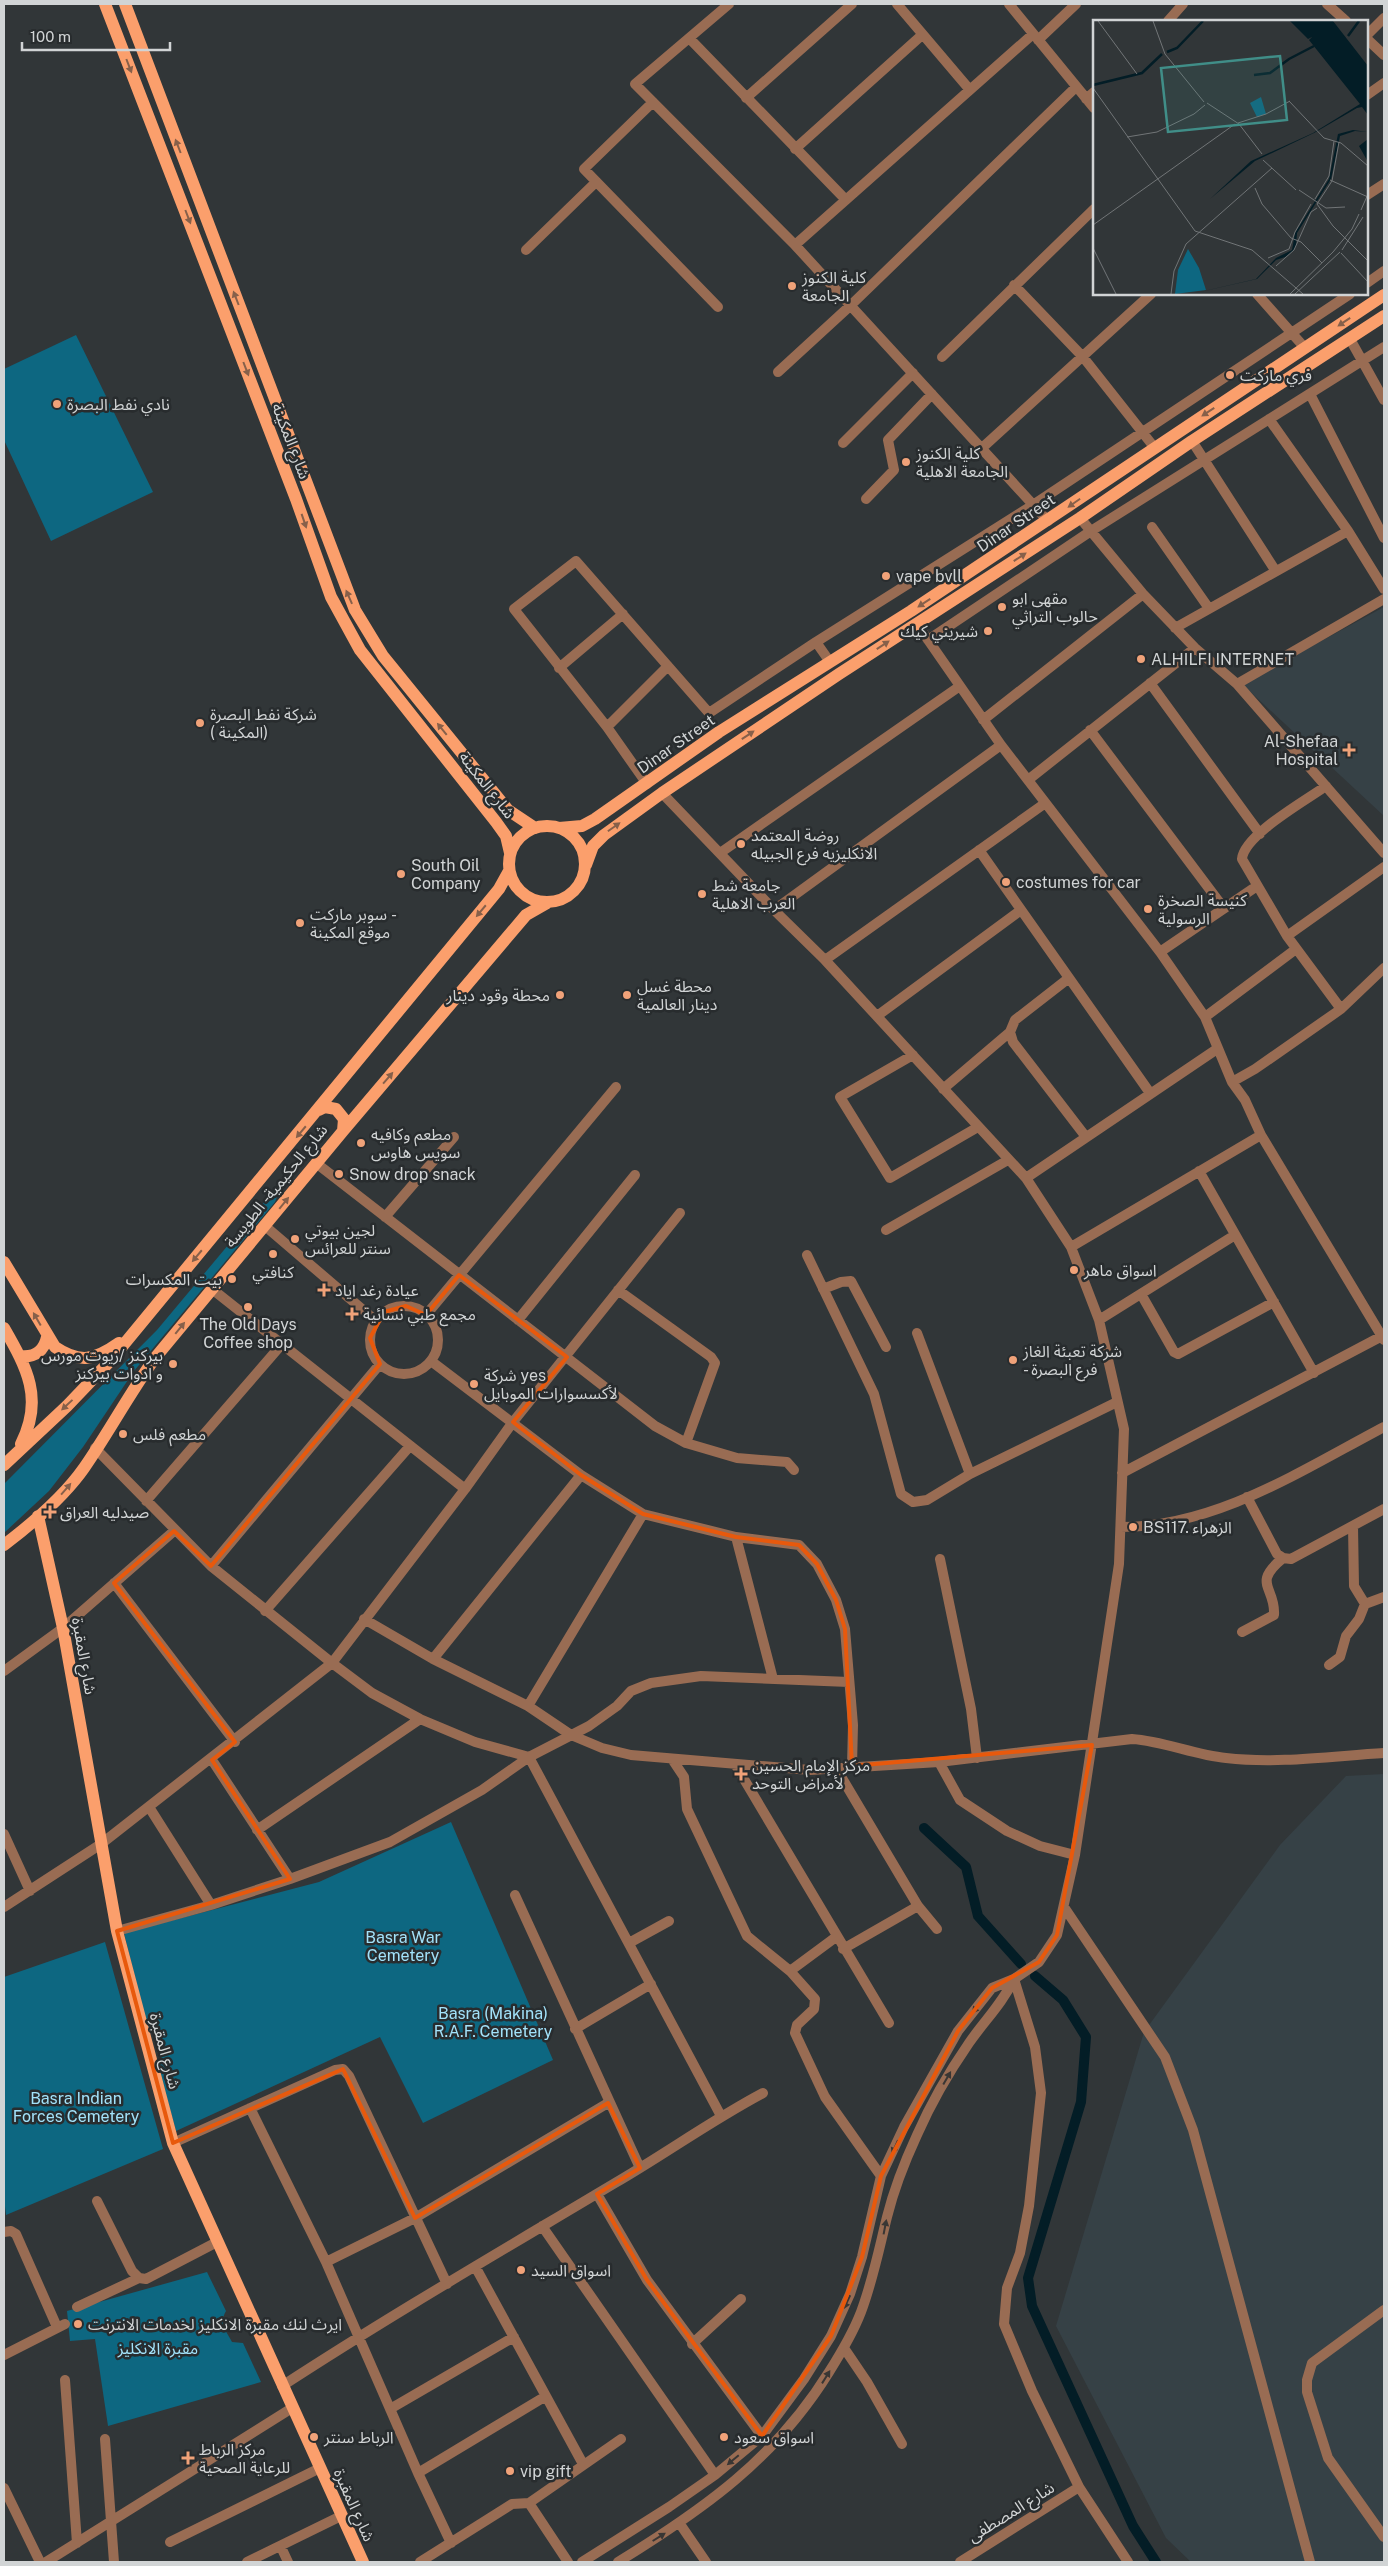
<svg xmlns="http://www.w3.org/2000/svg" width="1388" height="2566" viewBox="0 0 1388 2566" font-family="'Public Sans','Noto Sans Arabic',sans-serif">
  <style>
    .built { fill: #364146 }
    .green { fill: #0d6781 }
    .lines { fill: none; stroke-linecap: round; stroke-linejoin: round }
    .canal { stroke: #031d26; stroke-width: 10 }
    .minor { stroke: #996c53; stroke-width: 10 }
    .major { stroke: #fb9f6c; stroke-width: 12 }
    .oneway { fill: #87604a }
    .oneway2 { fill: #393634 }
    .marked { fill: none; stroke: #e8590c; stroke-width: 4; stroke-linejoin: round }
    .poi-dot { fill: #f0a279; stroke: #282c2e; stroke-width: 2 }
    .labels { text-anchor: middle; dominant-baseline: central; stroke-width: 5; stroke-linejoin: round; paint-order: stroke }
    .poi-label { font-size: 16px; fill: #d1d4d5; stroke: #282c2e; text-anchor: start }
    .street-label { font-size: 16px; fill: #d1d4d5; stroke: #282c2e }
    .park-label { font-size: 16px; fill: #a2e2fa; stroke: #282c2e }
    .inset-river { fill: none; stroke: #031d26; stroke-width: 2.5 }
    .inset-road { fill: none; stroke: #717577; stroke-width: 1 }
    .view { fill: #408e88; fill-opacity: 0.15; stroke: #408e88; stroke-width: 2.5 }
    .inset-edge { fill: none; stroke: #d1d4d5; stroke-width: 2.5 }
  </style>
  <rect width="100%" height="100%" fill="#313638"/>
  <path class="built" d="M1384 607V816L1242 684Z
    M1384 1774V2562H1191L1166 2538 1056 2326 1144 2032 1280 1845 1346 1776Z"/>
  <path class="green" d="M76 335 153 492 51 541 4 440V369Z
    M275 1189 280 1190 275 1202 134 1371 83 1447 49 1491 4 1533V1484L157 1330Z
    M451 1822 553 2060 423 2123 380 2037 176 2131 158 2066C167 2048 165 2036 147 2026L124 1933 319 1882Z
    M105 1942 163 2149 6 2215 4 2198V1977Z
    M207 2272 226 2311C219 2323 226 2331 232 2342L243 2343 261 2382 108 2426 95 2339 70 2341 67 2311Z"/>
  <g class="lines">
    <path class="canal" d="M924 1828 966 1867 978 1916 1021 1964
      M1035 1976 1063 2000 1086 2037 1081 2102 1028 2278 1032 2306 1133 2526 1156 2562"/>
    <path class="minor" d="M729 4 635 84 795 245 1048 521
      M897 4 970 90
      M1009 4 1094 108
      M1327 4 1346 21
      M1168 21 1183 4
      M1367 35 1384 18
      M690 39 846 200
      M1367 39 1384 55
      M1038 40 1076 4
      M1367 95 1384 83
      M746 98 852 4
      M1086 99 1094 92
      M653 102 584 169 718 307
      M795 149 922 35
      M1367 195 1384 184
      M795 245 1033 34
      M526 250 596 182
      M1367 283 1384 271
      M1014 285 1083 357 1154 447
      M1257 294 1305 348
      M1350 339 1384 400
      M942 357 1094 209
      M778 372 851 305 1076 87
      M1310 394 1384 538
      M1269 419 1348 531 1384 589
      M1192 441 1275 570
      M843 443 913 373
      M982 448 1151 294
      M866 499 894 470 888 440 932 394
      M1080 518 1143 594 1195 648 1237 684 1384 853
      M1152 527 1208 607
      M917 624 1001 745 1160 952 1205 1017 1232 1082 1245 1100 1261 1135 1384 1340
      M1175 628 1348 531
      M928 640 1091 531 1384 347
      M816 642 830 662
      M559 668 623 614
      M1150 683 1260 834
      M1237 684 1384 599
      M983 720 1143 594
      M607 727 668 666
      M1090 730 1223 907
      M1028 780 1195 648
      M647 784 607 727 514 609 576 561 709 713 816 642 1033 505 1350 294
      M1326 786C1305 801 1244 835 1242 859L1287 936 1341 1009
      M979 850 1150 1093
      M720 853 960 686
      M774 910 1001 745
      M1287 936 1384 867
      M1160 952 1257 886
      M825 960 1044 804
      M877 1016 1021 910
      M1205 1017 1296 949
      M1010 1032 1013 1042 1086 1137
      M913 1055 840 1097 890 1178 978 1127
      M1232 1082 1255 1069 1341 1009 1384 968
      M943 1089 1010 1032 1015 1020 1069 978
      M316 1163 655 1426 686 1443 737 1458 787 1462 794 1470
      M1199 1171 1314 1373
      M1026 1178 1217 1049
      M385 1217 454 1137
      M265 1226 376 1321
      M886 1230 1008 1160
      M1071 1247 1261 1135
      M807 1255 874 1394 901 1494 913 1502 927 1500 970 1474 1117 1402
      M212 1289 465 1489
      M823 1289 841 1282 851 1281 886 1347
      M618 1290 711 1357 715 1363 686 1443
      M1141 1294 1174 1352 1178 1354 1274 1302
      M370 1340a34 34 0 1 1 68 0a34 34 0 1 1-68 0Z
      M426 1315 616 1087
      M518 1320 635 1175
      M1099 1320 1235 1235
      M917 1333 970 1474
      M431 1361 581 1475 643 1514 736 1537 799 1545 817 1564 836 1600 845 1629 853 1725 852 1766
      M95 1448 211 1566 332 1663 372 1693 420 1719 475 1742 529 1757 721 2116
      M1122 1473 1384 1335
      M1247 1497 1277 1554 1283 1558 1291 1559 1384 1509
      M146 1501 282 1344
      M1353 1526 1354 1586 1365 1604 1384 1597
      M1121 1527C1216 1527 1302 1470 1384 1427
      M736 1537 773 1679
      M940 1559 971 1709 977 1758
      M211 1566 380 1364
      M114 1583 235 1742
      M265 1611 410 1446
      M364 1619 433 1659 528 1706 571 1735 602 1748 631 1755 810 1770 939 1762 1132 1739C1164 1741 1194 1755 1226 1758 1278 1764 1333 1756 1384 1753
      M1242 1632 1274 1615C1276 1587 1251 1584 1283 1558
      M433 1659 581 1475
      M1329 1665 1340 1657 1346 1636 1359 1619 1365 1604
      M4 1671 63 1628 174 1531
      M528 1706 643 1514
      M672 1759 684 1777 687 1809 747 1936 790 1971 815 1999 814 2009 797 2025 795 2033 825 2097 881 2176
      M212 1760 290 1879
      M939 1762 960 1800 1007 1831 1040 1846 1075 1855
      M735 1764 889 2023
      M836 1768 918 1906 937 1929
      M149 1807 211 1905
      M257 1830 420 1719
      M4 1834 30 1891
      M515 1895 640 2168
      M4 1907 101 1844 332 1663 465 1489 513 1422 680 1213
      M1064 1907 1165 2057 1193 2130 1310 2562
      M117 1931 211 1905 290 1879 390 1842 482 1790 529 1757 589 1726 617 1706 631 1691 651 1683 701 1676 849 1682
      M629 1943 669 1921
      M843 1949 918 1906
      M790 1971 836 1937
      M1014 1979 1035 2047 1041 2093 1029 2206 1020 2253 1007 2288 1004 2324 1032 2391 1079 2487 1128 2562
      M575 2029 651 1984
      M250 2108 326 2262 418 2473 451 2543
      M173 2143 335 2070 343 2069 349 2076 447 2284
      M597 2194 647 2280 762 2436
      M97 2201 132 2271 139 2278
      M542 2226 715 2475
      M4 2232 11 2231 16 2234 57 2327
      M326 2262 415 2218 608 2103
      M476 2268 583 2464
      M77 2307 139 2278 146 2279 217 2242
      M1384 2310 1312 2363 1307 2380V2392L1328 2458 1384 2537
      M692 2344 741 2299
      M844 2348 867 2382 902 2444
      M4 2355 65 2324
      M65 2380 77 2543
      M282 2386C391 2315 503 2250 615 2183 665 2154 712 2120 763 2093
      M390 2409 514 2337
      M105 2439 114 2562
      M418 2473 546 2396
      M4 2488 40 2562
      M529 2503 568 2562
      M680 2524 706 2562
      M170 2542 320 2468
      M281 2547 288 2562
      M46 2562 292 2408
      M247 2562 341 2516
      M420 2562 512 2504 529 2503 621 2439
      M582 2562 669 2507 715 2475 762 2436 804 2379 831 2336 850 2294 862 2257 881 2176 904 2127 958 2031 992 1988 1014 1979 1039 1962 1057 1935 1075 1855 1119 1564 1124 1429 1099 1320 1071 1247 1026 1178 825 960 774 910 662 793
      M618 2562C704 2509 775 2459 829 2372 841 2353 853 2333 861 2312 873 2280 879 2249 887 2217 894 2189 905 2161 917 2135 931 2103 949 2072 969 2043 985 2020 1002 2004 1014 1979
      M960 2562 1079 2487"/>
    <path class="major" d="M105 4 296 499 331 597 360 650 496 822 506 836 510 853
      M125 4 355 610 383 656 508 810 535 828
      M509 864a38 38 0 1 1 76 0a38 38 0 1 1-76 0Z
      M559 828 582 826 595 819 719 732 911 611 1384 295
      M586 865 593 846 604 835 662 793 839 674 1080 518 1192 441 1384 316
      M319 1110 325 1107 336 1109 344 1119 343 1131
      M4 1262 55 1347C80 1364 95 1360 119 1343
      M4 1328C27 1368 44 1399 21 1444
      M20 1356C35 1358 44 1351 47 1337
      M4 1465 67 1406 111 1360 499 889 509 871
      M38 1516 63 1628 117 1931 173 2143 363 2562
      M4 1545C33 1523 63 1498 84 1468 109 1432 129 1394 155 1358L343 1131 526 915 547 903"/>
  </g>
  <defs><path id="oneway-solid" d="M-6-.8H1V-3.2L6.5 0L1 3.2V.8H-6Z" transform="scale(1.25)"/></defs>
  <g class="oneway">
    <use href="#oneway-solid" transform="translate(129 66) rotate(69)"/>
    <use href="#oneway-solid" transform="translate(178 146) rotate(-111)"/>
    <use href="#oneway-solid" transform="translate(188 217) rotate(69)"/>
    <use href="#oneway-solid" transform="translate(236 298) rotate(-111)"/>
    <use href="#oneway-solid" transform="translate(1344 322) rotate(146)"/>
    <use href="#oneway-solid" transform="translate(246 369) rotate(69)"/>
    <use href="#oneway-solid" transform="translate(1208 412) rotate(147)"/>
    <use href="#oneway-solid" transform="translate(1074 503) rotate(145)"/>
    <use href="#oneway-solid" transform="translate(304 521) rotate(71)"/>
    <use href="#oneway-solid" transform="translate(1020 557) rotate(-33)"/>
    <use href="#oneway-solid" transform="translate(349 597) rotate(-114)"/>
    <use href="#oneway-solid" transform="translate(924 603) rotate(147)"/>
    <use href="#oneway-solid" transform="translate(883 645) rotate(-33)"/>
    <use href="#oneway-solid" transform="translate(442 729) rotate(-129)"/>
    <use href="#oneway-solid" transform="translate(748 735) rotate(-34)"/>
    <use href="#oneway-solid" transform="translate(614 827) rotate(-35)"/>
    <use href="#oneway-solid" transform="translate(481 911) rotate(130)"/>
    <use href="#oneway-solid" transform="translate(388 1078) rotate(-49)"/>
    <use href="#oneway-solid" transform="translate(301 1132) rotate(130)"/>
    <use href="#oneway-solid" transform="translate(284 1203) rotate(-51)"/>
    <use href="#oneway-solid" transform="translate(197 1256) rotate(130)"/>
    <use href="#oneway-solid" transform="translate(37 1319) rotate(-120)"/>
    <use href="#oneway-solid" transform="translate(180 1328) rotate(-51)"/>
    <use href="#oneway-solid" transform="translate(67 1405) rotate(137)"/>
    <use href="#oneway-solid" transform="translate(66 1489) rotate(-49)"/>
  </g>
  <g class="oneway2">
    <use href="#oneway-solid" transform="translate(977 2007) rotate(128)"/>
    <use href="#oneway-solid" transform="translate(947 2078) rotate(-60)"/>
    <use href="#oneway-solid" transform="translate(895 2147) rotate(114)"/>
    <use href="#oneway-solid" transform="translate(885 2227) rotate(-79)"/>
    <use href="#oneway-solid" transform="translate(847 2302) rotate(115)"/>
    <use href="#oneway-solid" transform="translate(826 2377) rotate(-58)"/>
    <use href="#oneway-solid" transform="translate(733 2460) rotate(140)"/>
    <use href="#oneway-solid" transform="translate(659 2537) rotate(-32)"/>
  </g>
  <path class="marked" d="M459 1275 567 1357 513 1422 581 1475 643 1514 736 1537 799 1545 817 1564 836 1600 845 1629 852 1766 1092 1745 1057 1935 1039 1962 992 1988 958 2031 881 2176 862 2257 831 2336 762 2436 647 2280 597 2194 640 2168 608 2103 415 2218 343 2069 173 2143 117 1931 290 1879 212 1760 235 1742 114 1583 174 1531 211 1566 380 1364 370 1338 384 1312 406 1306 426 1315Z"/>
  <g class="poi-dot">
    <circle cx="792" cy="286" r="5"/>
    <circle cx="1230" cy="375" r="5"/>
    <circle cx="57" cy="404" r="5"/>
    <circle cx="906" cy="462" r="5"/>
    <circle cx="886" cy="576" r="5"/>
    <circle cx="1002" cy="607" r="5"/>
    <circle cx="988" cy="631" r="5"/>
    <circle cx="1141" cy="659" r="5"/>
    <circle cx="200" cy="723" r="5"/>
    <path d="M1346.5 742.5h5v5h5v5h-5v5h-5v-5h-5v-5h5z"/>
    <circle cx="741" cy="844" r="5"/>
    <circle cx="401" cy="874" r="5"/>
    <circle cx="1006" cy="882" r="5"/>
    <circle cx="702" cy="894" r="5"/>
    <circle cx="1148" cy="909" r="5"/>
    <circle cx="300" cy="923" r="5"/>
    <circle cx="560" cy="995" r="5"/>
    <circle cx="627" cy="995" r="5"/>
    <circle cx="361" cy="1143" r="5"/>
    <circle cx="339" cy="1174" r="5"/>
    <circle cx="295" cy="1239" r="5"/>
    <circle cx="273" cy="1254" r="5"/>
    <circle cx="1074" cy="1270" r="5"/>
    <circle cx="232" cy="1279" r="5"/>
    <path d="M321.5 1282.5h5v5h5v5h-5v5h-5v-5h-5v-5h5z"/>
    <circle cx="248" cy="1307" r="5"/>
    <path d="M349.5 1306.5h5v5h5v5h-5v5h-5v-5h-5v-5h5z"/>
    <circle cx="1013" cy="1360" r="5"/>
    <circle cx="173" cy="1364" r="5"/>
    <circle cx="474" cy="1384" r="5"/>
    <circle cx="123" cy="1434" r="5"/>
    <path d="M47.5 1504.5h5v5h5v5h-5v5h-5v-5h-5v-5h5z"/>
    <circle cx="1133" cy="1527" r="5"/>
    <path d="M738.5 1766.5h5v5h5v5h-5v5h-5v-5h-5v-5h5z"/>
    <circle cx="521" cy="2270" r="5"/>
    <circle cx="78" cy="2324" r="5"/>
    <circle cx="314" cy="2437" r="5"/>
    <circle cx="724" cy="2437" r="5"/>
    <path d="M185.5 2450.5h5v5h5v5h-5v5h-5v-5h-5v-5h5z"/>
    <circle cx="510" cy="2471" r="5"/>
  </g>
  <g class="labels">
    <g class="poi-label">
      <text x="802" y="277">كلية الكنوز<tspan x="802" dy="18">الجامعة</tspan></text>
      <text x="1240" y="375">فري ماركت</text>
      <text x="67" y="404">نادي نفط البصرة</text>
      <text x="916" y="453">كلية الكنوز<tspan x="916" dy="18">الجامعة الاهلية</tspan></text>
      <text x="896" y="576">vape bvll</text>
      <text x="1012" y="598">مقهى ابو<tspan x="1012" dy="18">حالوب التراثي</tspan></text>
      <text x="978" y="631" text-anchor="end">شيريني كيك</text>
      <text x="1151" y="659">ALHILFI INTERNET</text>
      <text x="210" y="714">شركة نفط البصرة<tspan x="210" dy="18">( المكينة)</tspan></text>
      <text x="1338" y="741" text-anchor="end">Al-Shefaa<tspan x="1338" dy="18">Hospital</tspan></text>
      <text x="751" y="835">روضة المعتمد<tspan x="751" dy="18">الانكليزيه فرع الجبيله</tspan></text>
      <text x="411" y="865">South Oil<tspan x="411" dy="18">Company</tspan></text>
      <text x="1016" y="882">costumes for car</text>
      <text x="712" y="885">جامعة شط<tspan x="712" dy="18">العرب الاهلية</tspan></text>
      <text x="1158" y="900">كنيسة الصخرة<tspan x="1158" dy="18">الرسولية</tspan></text>
      <text x="310" y="914">سوبر ماركت -<tspan x="310" dy="18">موقع المكينة</tspan></text>
      <text x="637" y="986">محطة غسل<tspan x="637" dy="18">دينار العالمية</tspan></text>
      <text x="550" y="995" text-anchor="end">محطة وقود دينار</text>
      <text x="371" y="1134">مطعم وكافيه<tspan x="371" dy="18">سويس هاوس</tspan></text>
      <text x="349" y="1174">Snow drop snack</text>
      <text x="305" y="1230">لجين بيوتي<tspan x="305" dy="18">سنتر للعرائس</tspan></text>
      <text x="1084" y="1270">اسواق ماهر</text>
      <text x="273" y="1272" text-anchor="middle">كنافتي</text>
      <text x="222" y="1279" text-anchor="end">بيت المكسرات</text>
      <text x="335" y="1290">عيادة رغد اياد</text>
      <text x="363" y="1314">مجمع طبي نسائية</text>
      <text x="248" y="1324" text-anchor="middle">The Old Days<tspan x="248" dy="18">Coffee shop</tspan></text>
      <text x="1023" y="1351">شركة تعبئة الغاز<tspan x="1023" dy="18">- فرع البصرة</tspan></text>
      <text x="163" y="1355" text-anchor="end">بيركنز /زيوت مورس<tspan x="163" dy="18">و ادوات بيركنز</tspan></text>
      <text x="484" y="1375">شركة yes<tspan x="484" dy="18">لأكسسوارات الموبايل</tspan></text>
      <text x="133" y="1434">مطعم فلس</text>
      <text x="60" y="1512">صيدليه العراق</text>
      <text x="1143" y="1527">BS117. الزهراء</text>
      <text x="752" y="1765">مركز الإمام الحسين<tspan x="752" dy="18">لأمراض التوحد</tspan></text>
      <text x="531" y="2270">اسواق السيد</text>
      <text x="88" y="2324">ايرث لنك مقبرة الانكليز لخدمات الانترنت</text>
      <text x="324" y="2437">الرباط سنتر</text>
      <text x="734" y="2437">اسواق سعود</text>
      <text x="199" y="2449">مركز الرباط<tspan x="199" dy="18">للرعاية الصحية</tspan></text>
      <text x="520" y="2471">vip gift</text>
    </g>
    <g class="street-label">
      <text transform="translate(291 441) rotate(69)">شارع المكينة</text>
      <text transform="translate(1016 523) rotate(-34)">Dinar Street</text>
      <text transform="translate(676 744) rotate(-35)">Dinar Street</text>
      <text transform="translate(487 785) rotate(52)">شارع المكينة</text>
      <text transform="translate(276 1186) rotate(-51)">شارع الحكيمية - الطويسة</text>
      <text transform="translate(84 1656) rotate(80)">شارع المقبرة</text>
      <text transform="translate(165 2051) rotate(75)">شارع المقبرة</text>
      <text transform="translate(354 2505) rotate(66)">شارع المقبرة</text>
      <text transform="translate(1011 2512) rotate(-32)">شارع المصطفى</text>
    </g>
    <g class="park-label">
      <text x="403" y="1937">Basra War<tspan x="403" dy="18">Cemetery</tspan></text>
      <text x="493" y="2013">Basra (Makina)<tspan x="493" dy="18">R.A.F. Cemetery</tspan></text>
      <text x="76" y="2098">Basra Indian<tspan x="76" dy="18">Forces Cemetery</tspan></text>
      <text x="158" y="2348">مقبرة الانكليز</text>
    </g>
  </g>
  <g transform="translate(1093 20)">
    <rect width="275" height="275" fill="#313638"/>
    <path d="M168 77 173 94 164 97 157 83ZM95 229 106 248 113 270 82 274 85 250Z" fill="#0d6781"/>
    <path d="M197 1H240L275 46V95L269 87 264 88 221 113 162 141 117 179 158 141 220 113 267 84 216 20 219 17 215 19ZM260 110 275 112 262 111 247 116 238 159 204 213 203 226 200 231 192 237 183 240 164 259 98 274 163 259 183 238 199 230 202 213 236 159 245 114ZM275 119V142L266 126Z" fill="#031d26"/>
    <path class="inset-river" d="M255 16 266 1M74 32 84 28 110 1M161 55 177 53 196 39 221 26M0 65 49 53 69 34"/>
    <path class="inset-road" d="M5 1 44 54M60 1 72 34 111 82M0 68 102 211 159 230 210 274M196 81 231 118 248 123 275 146M114 83 146 104 169 134M145 103 173 94 197 81M34 117 64 112 101 94 112 85M246 122 239 161 224 184 240 206 275 241M170 140 203 170M237 160 275 177M162 168 169 184 198 218 208 222 229 243M206 170 233 188 252 187M222 179 236 156 241 121M268 190 275 174M0 205 142 104M0 228 23 274M249 230 270 197M248 233 275 262M175 238 196 229 202 212 218 184M183 246 201 230 218 192 224 188M78 274 81 251 93 224 179 148M197 274 240 232 259 209 266 194M202 274 247 232"/>
    <path class="view" d="M187 36 194 100 75 112 68 48Z"/>
    <rect width="275" height="275" class="inset-edge"/>
  </g>
  <rect width="1388" height="2566" fill="none" stroke="#d1d4d5" stroke-width="10"/>
  <path d="M22 42v8h148v-8" fill="none" stroke="#d1d4d5" stroke-width="2.5"/>
  <text x="30" y="42" font-size="15" fill="#d1d4d5" stroke="#282c2e" stroke-width="4" paint-order="stroke">100 m</text>
</svg>
